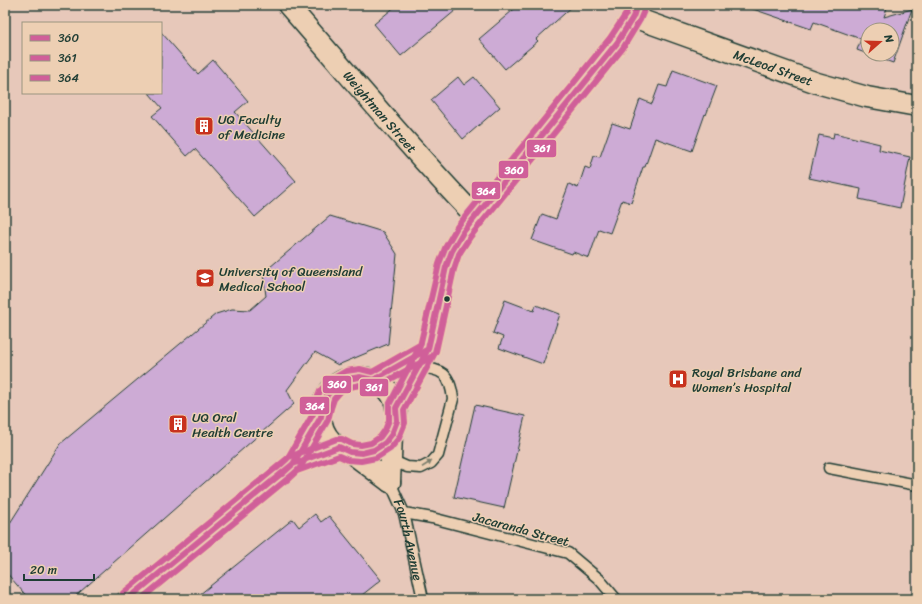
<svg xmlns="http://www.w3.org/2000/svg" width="922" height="604" viewBox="0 0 922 604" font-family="Sriracha,sans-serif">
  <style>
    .building { fill: #cdabd5; stroke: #1f3d34; fill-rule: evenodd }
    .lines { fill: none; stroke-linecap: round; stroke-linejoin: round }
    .lane-casing { stroke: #1f3d34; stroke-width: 13 }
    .street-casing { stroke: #1f3d34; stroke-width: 23 }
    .lane { stroke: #edcfb3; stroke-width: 10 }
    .street { stroke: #edcfb3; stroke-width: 20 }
    .bus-1-casing { stroke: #edcfb3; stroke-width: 9 }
    .bus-2-casing { stroke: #edcfb3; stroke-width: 9 }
    .bus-3-casing { stroke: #edcfb3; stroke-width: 9 }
    .bus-1 { stroke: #d05f99; stroke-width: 6 }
    .bus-2 { stroke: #d05f99; stroke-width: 6 }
    .bus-3 { stroke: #d05f99; stroke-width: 6 }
    .oneway { fill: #7c7f6d }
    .bus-dot { fill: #1f3d34; stroke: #edcfb3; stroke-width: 1.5 }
    .labels { text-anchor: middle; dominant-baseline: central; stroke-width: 3; stroke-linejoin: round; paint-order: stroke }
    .street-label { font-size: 13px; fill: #1f3d34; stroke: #edcfb3 }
    .poi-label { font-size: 13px; fill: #1f3d34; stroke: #edcfb3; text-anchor: start }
    .line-badge { stroke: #edcfb3; stroke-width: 1.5 }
    .badge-label { font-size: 11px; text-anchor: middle; font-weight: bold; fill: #fff }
  </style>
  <rect width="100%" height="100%" fill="#e7c8ba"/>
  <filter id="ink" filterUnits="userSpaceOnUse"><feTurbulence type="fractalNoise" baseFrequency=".025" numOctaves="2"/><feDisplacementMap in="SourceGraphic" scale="8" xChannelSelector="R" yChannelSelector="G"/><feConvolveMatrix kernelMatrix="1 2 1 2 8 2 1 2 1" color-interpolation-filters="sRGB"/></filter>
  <g filter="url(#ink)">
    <path class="building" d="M397 5H462L401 56 374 24Z
      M519 5H574L536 39 538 41 505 69 479 39Z
      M750 5H888L884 17 912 9 893 63 857 50 861 39 814 22 811 29 750 8ZM868 30H892V54H868Z
      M161 32 198 74 213 60 248 101 235 112 296 181 255 217 195 149 187 156 152 116 162 108 149 93H161Z
      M673 70 717 86 706 115 705 114 692 151 655 138 645 167H643L631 203 622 200 610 233 599 229 589 258 573 252 572 254 532 240 542 214 556 219 569 184 578 188 585 167 590 169 594 156 600 157 612 123 630 129 640 99 652 104 659 85 667 87Z
      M458 77 464 85 474 77 500 107 463 139 431 100Z
      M834 133 880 144 879 150 910 157 900 208 859 199 861 189 809 178 819 135 833 138Z
      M330 216 383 232 397 254 388 344 338 365 315 352 287 390 294 404 72 599H29L5 571V531L60 444 216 314 232 309 250 310 266 296 263 273Z
      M505 300 534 311 536 305 560 314 543 364 499 348 503 337 493 333Z
      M475 405 525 416 504 508 454 497Z
      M315 514 321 522 329 516 381 580 357 599H194L293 519 299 527Z"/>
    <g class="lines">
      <g class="lane-casing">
        <g id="lane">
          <path d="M391 460 407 467 421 468 431 463 438 455 453 399C450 373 442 369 418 367"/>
          <path d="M829 468 917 485"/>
          <path id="s1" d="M390 482 404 513 423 599"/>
          <path d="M404 513 432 518 568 553 599 579 616 599"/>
        </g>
      </g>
      <g class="street-casing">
        <g id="street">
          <path id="s2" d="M288 5C350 76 410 149 475 216"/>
          <path id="s3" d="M633 17 817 83 867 97 917 106"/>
          <circle cx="359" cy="415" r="38"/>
          <path d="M373 380 428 349"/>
          <path d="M396 408 428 349 446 267 452 251 463 232 617 43 633 17 637 5"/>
          <path d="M350 452 390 482"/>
          <path d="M293 464 321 417"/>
          <path d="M390 482 392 434"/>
          <path d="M128 599 293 464 339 447"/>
        </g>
      </g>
      <use href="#lane" class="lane"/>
      <use href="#street" class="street"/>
      <g class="bus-1-casing">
        <path id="bus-1" d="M282 474 293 464 321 417 323 406 327 395 336 385 347 379 360 377 373 380 428 349 429 343
          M128 599 293 464 339 447 350 452 362 453 374 450 385 443 392 434 397 421 396 408 428 349 446 267 452 251 463 232 617 43 633 17 637 5"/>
      </g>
      <g class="bus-2-casing">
        <path id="bus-2" d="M287 480 300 468 328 420 331 408 334 399 341 391 350 387 360 385 372 388 376 387 433 356 435 352 437 344
          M141 599 297 471 339 456 348 460 361 461 376 458 390 449 399 438 405 423 404 410 436 351 454 269 459 254 470 237 623 48 640 20 645 8"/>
      </g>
      <g class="bus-3-casing">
        <path id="bus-3" d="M277 468 287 459 313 414 315 404 320 391 330 380 346 371 360 369 372 372 421 344V342
          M123 593 289 457 337 439H342L352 444 361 445 371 443 380 437 385 430 389 420V405L420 346 439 264 445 248 457 227 610 38 626 14 629 5"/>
      </g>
      <use href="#bus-1" class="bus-1"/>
      <use href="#bus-2" class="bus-2"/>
      <use href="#bus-3" class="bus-3"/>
    </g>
    <defs><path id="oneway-solid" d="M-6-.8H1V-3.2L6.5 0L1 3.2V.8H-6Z"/></defs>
    <use class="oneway" href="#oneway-solid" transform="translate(427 464) rotate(-33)"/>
  </g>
  <defs>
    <g id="building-square" transform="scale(1)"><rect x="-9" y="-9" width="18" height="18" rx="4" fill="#c8321e" stroke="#edcfb3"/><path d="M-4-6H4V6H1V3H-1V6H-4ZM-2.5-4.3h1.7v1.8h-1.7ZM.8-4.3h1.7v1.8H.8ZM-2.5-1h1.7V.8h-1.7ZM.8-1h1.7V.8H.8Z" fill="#fff"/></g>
    <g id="university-square" transform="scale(1)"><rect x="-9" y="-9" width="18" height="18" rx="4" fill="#c8321e" stroke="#edcfb3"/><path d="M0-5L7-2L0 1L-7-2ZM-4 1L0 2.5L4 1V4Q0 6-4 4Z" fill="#fff"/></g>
    <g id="hospital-square" transform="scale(1)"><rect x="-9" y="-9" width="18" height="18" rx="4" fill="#c8321e" stroke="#edcfb3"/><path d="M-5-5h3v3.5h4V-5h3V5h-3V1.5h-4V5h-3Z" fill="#fff"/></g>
  </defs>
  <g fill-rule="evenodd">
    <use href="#building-square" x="204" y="126"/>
    <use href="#university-square" x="205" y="278"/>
    <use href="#hospital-square" x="678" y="379"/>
    <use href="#building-square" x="178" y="424"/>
  </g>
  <circle class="bus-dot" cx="447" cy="299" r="3.5"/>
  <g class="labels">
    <g class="street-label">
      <text stroke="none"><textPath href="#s3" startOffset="149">McLeod Street</textPath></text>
      <text stroke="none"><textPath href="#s2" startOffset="141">Weightman Street</textPath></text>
      <text transform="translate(521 529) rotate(15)">Jacaranda Street</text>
      <text stroke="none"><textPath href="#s1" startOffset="61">Fourth Avenue</textPath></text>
    </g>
    <g class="poi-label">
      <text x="218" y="119">UQ Faculty<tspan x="218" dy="15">of Medicine</tspan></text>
      <text x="219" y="271">University of Queensland<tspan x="219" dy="15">Medical School</tspan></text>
      <text x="692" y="372">Royal Brisbane and<tspan x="692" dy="15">Women’s Hospital</tspan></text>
      <text x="192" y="417">UQ Oral<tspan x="192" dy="15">Health Centre</tspan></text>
    </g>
  </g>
  <g class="line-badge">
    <rect x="526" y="139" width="31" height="19" rx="4" fill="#d05f99"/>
    <rect x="498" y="160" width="31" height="19" rx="4" fill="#d05f99"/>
    <rect x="471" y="181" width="30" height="19" rx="4" fill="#d05f99"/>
    <rect x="322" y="375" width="30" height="19" rx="4" fill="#d05f99"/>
    <rect x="359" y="378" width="30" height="19" rx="4" fill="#d05f99"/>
    <rect x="299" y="396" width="31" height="19" rx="4" fill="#d05f99"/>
  </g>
  <g class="badge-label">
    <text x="542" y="152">361</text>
    <text x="514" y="174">360</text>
    <text x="486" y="195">364</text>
    <text x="337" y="388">360</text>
    <text x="374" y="391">361</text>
    <text x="315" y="410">364</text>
  </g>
  <rect width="922" height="604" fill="none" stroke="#edcfb3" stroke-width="20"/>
  <rect x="10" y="10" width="902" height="584" fill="none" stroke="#1f3d34" stroke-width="1.5" filter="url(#ink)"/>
  <rect x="22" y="22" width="140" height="72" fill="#edcfb3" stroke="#9b9580"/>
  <rect x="30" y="35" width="20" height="6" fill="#d05f99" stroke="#9b9580"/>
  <text x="58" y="42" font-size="12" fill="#1f3d34">360</text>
  <rect x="30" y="55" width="20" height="6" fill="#d05f99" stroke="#9b9580"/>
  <text x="58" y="62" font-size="12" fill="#1f3d34">361</text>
  <rect x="30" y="75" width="20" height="6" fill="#d05f99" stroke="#9b9580"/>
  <text x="58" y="82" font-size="12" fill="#1f3d34">364</text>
  <g transform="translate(880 42) rotate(70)"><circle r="19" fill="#edcfb3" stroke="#9b9580"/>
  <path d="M0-3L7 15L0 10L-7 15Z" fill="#c8321e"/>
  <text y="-6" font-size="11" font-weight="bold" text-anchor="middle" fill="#1f3d34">N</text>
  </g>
  <path d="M24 574v6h70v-6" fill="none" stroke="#1f3d34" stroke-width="2"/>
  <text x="30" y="574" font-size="12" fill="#1f3d34" stroke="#edcfb3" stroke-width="3" paint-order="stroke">20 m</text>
</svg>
